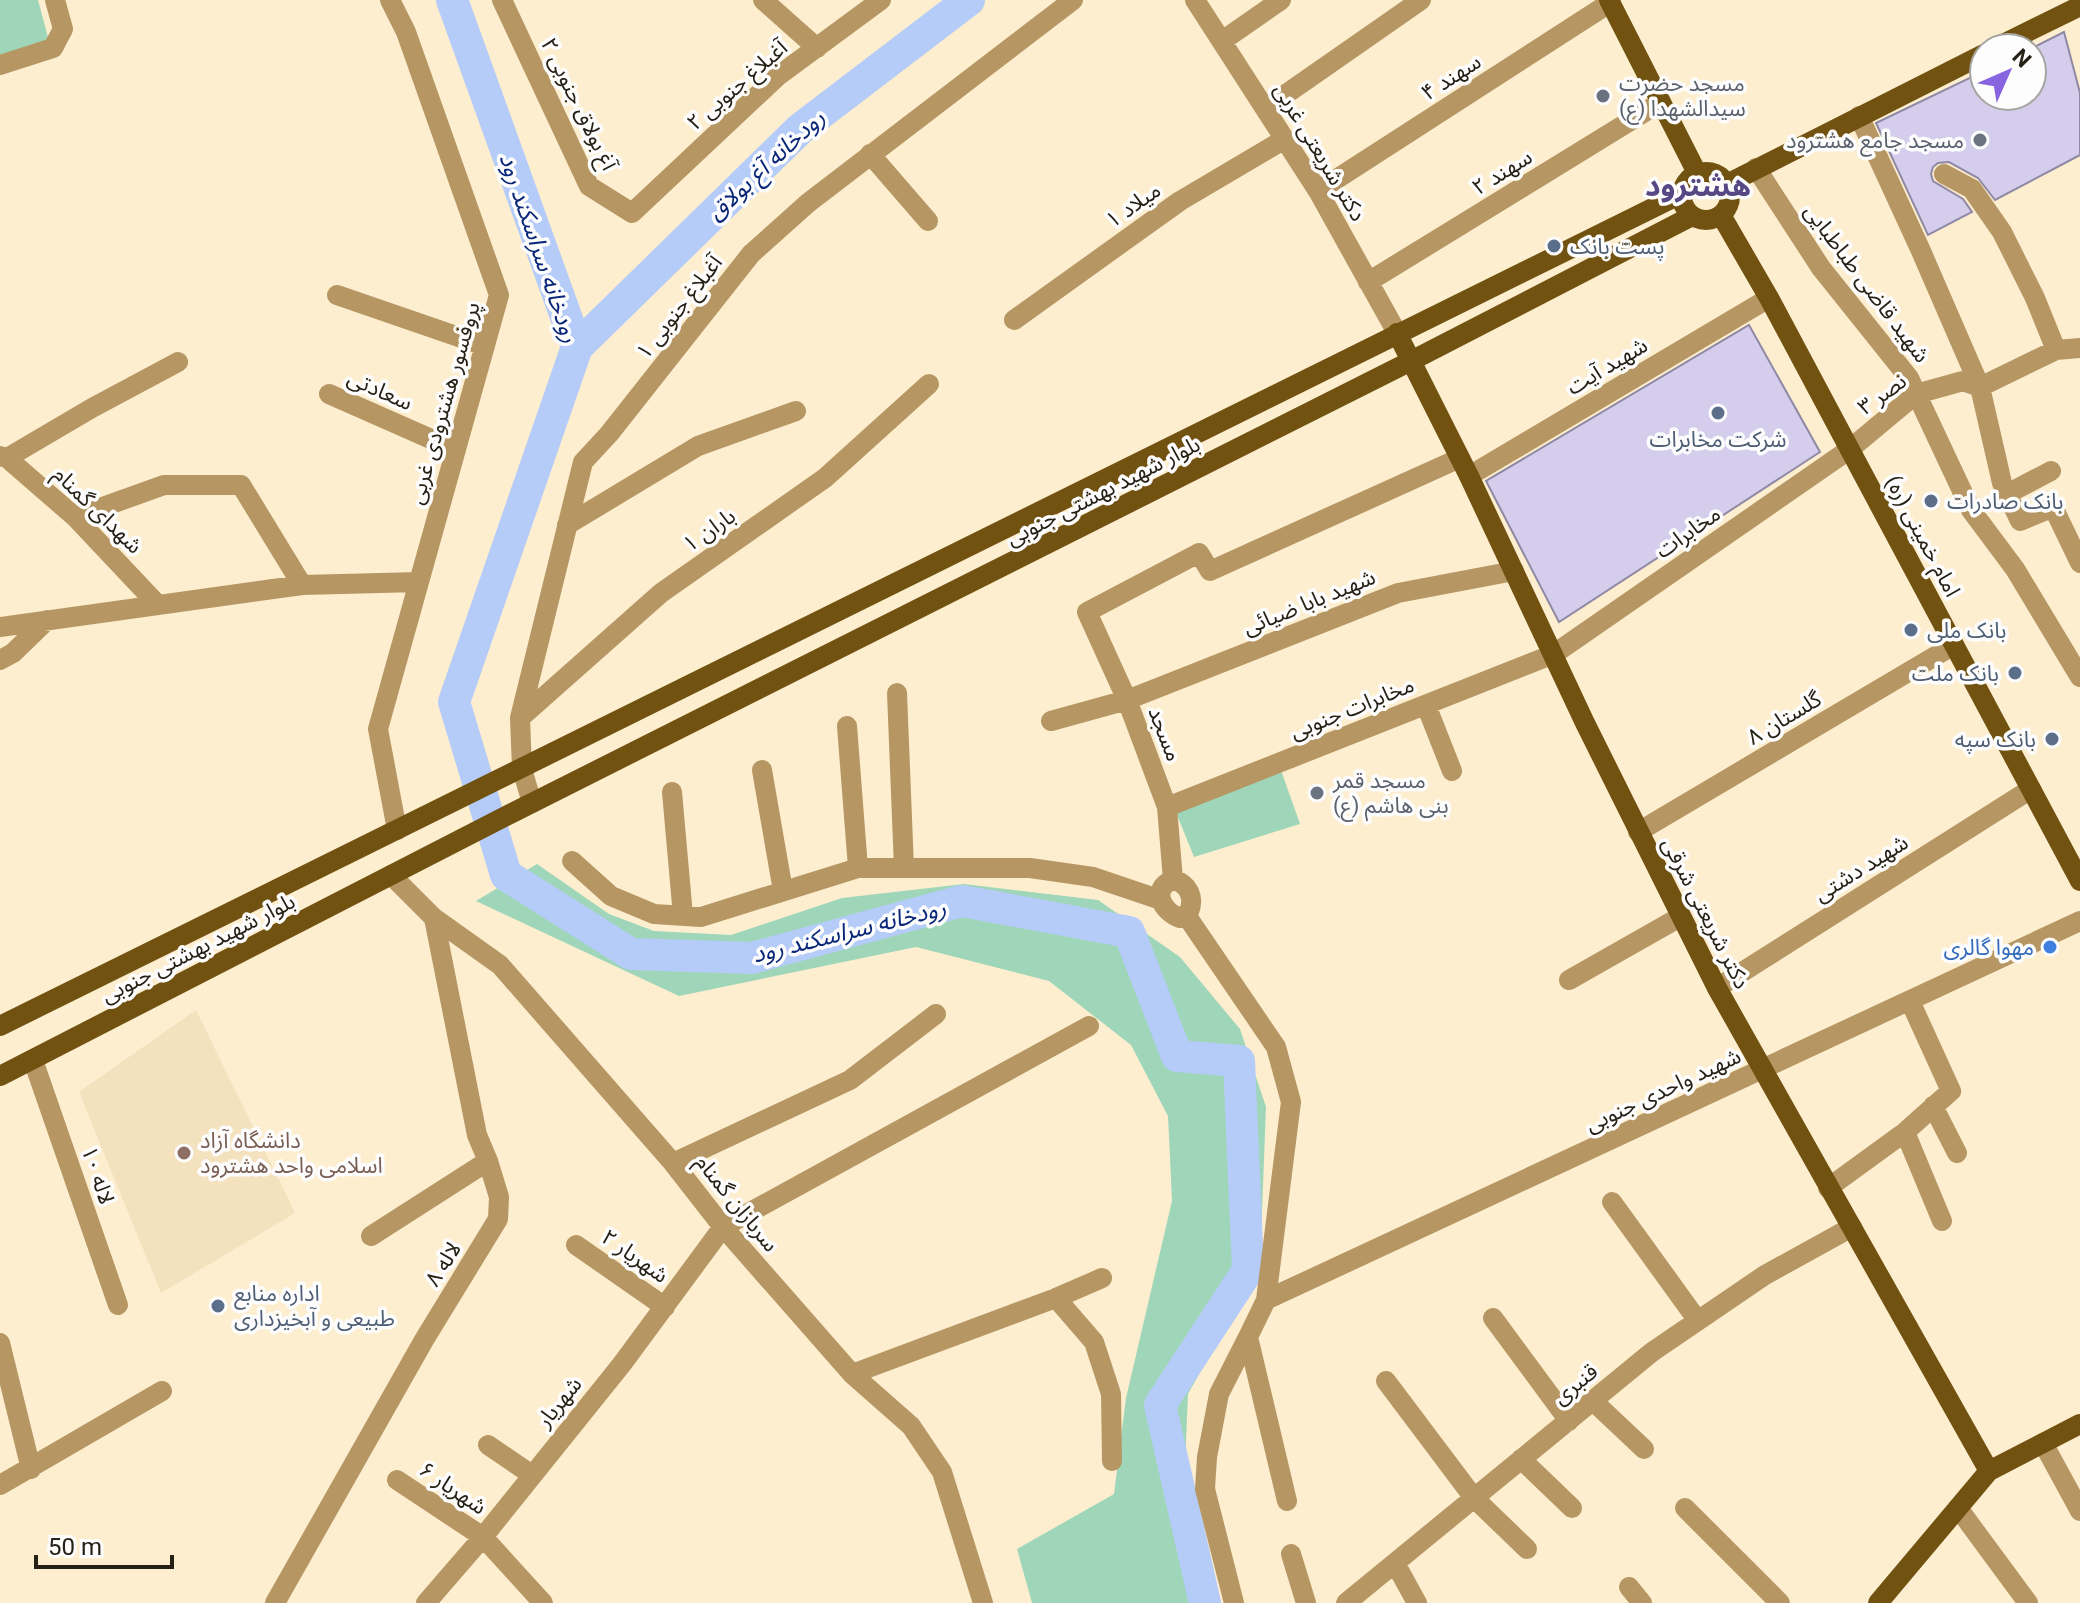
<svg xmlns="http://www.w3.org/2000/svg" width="2080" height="1603" viewBox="0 0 2080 1603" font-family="Roboto,'Noto Sans Arabic',sans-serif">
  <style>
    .built { fill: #f4e1bd }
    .green { fill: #9fd6b9 }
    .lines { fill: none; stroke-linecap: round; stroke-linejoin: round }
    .river { stroke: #b5cbf8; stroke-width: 32 }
    .building { fill: #d4ceec; stroke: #8f89a5; stroke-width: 2 }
    .minor { stroke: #b69764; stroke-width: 20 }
    .major { stroke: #725211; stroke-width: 20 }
    .worship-dot { fill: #6b7280; stroke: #fdfdfd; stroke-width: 3 }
    .service-dot { fill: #5c6f8a; stroke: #fdfdfd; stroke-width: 3 }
    .shop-dot { fill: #3f7fe0; stroke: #fdfdfd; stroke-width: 3 }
    .education-dot { fill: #8d6e63; stroke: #fdfdfd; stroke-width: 3 }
    .labels { text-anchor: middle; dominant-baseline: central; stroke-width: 7; stroke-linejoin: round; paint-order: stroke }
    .street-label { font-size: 22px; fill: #262116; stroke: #fdfdfd }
    .worship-label { font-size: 22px; fill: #5b616d; stroke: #fdfdfd; text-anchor: start }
    .service-label { font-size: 22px; fill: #4e5e75; stroke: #fdfdfd; text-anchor: start }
    .shop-label { font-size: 22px; fill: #366cbe; stroke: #fdfdfd; text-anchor: end }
    .education-label { font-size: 22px; fill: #785e54; stroke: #fdfdfd; text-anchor: start }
    .water-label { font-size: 24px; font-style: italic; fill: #092678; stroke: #fdfdfd }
    .district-label { font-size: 30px; font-weight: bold; fill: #564785; stroke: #fdfdfd }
  </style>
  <rect width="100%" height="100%" fill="#fdeed0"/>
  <path class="built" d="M196 1010 295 1213 161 1293 79 1092Z"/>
  <path class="green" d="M0 0H38L49 41 0 55Z
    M1281 770 1300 824 1194 857 1175 810Z
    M537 864 609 914 654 931 731 935 842 898 964 884 1098 900 1180 957 1240 1029 1266 1107 1260 1265 1188 1394 1185 1465 1214 1603H1032L1017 1549 1114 1494 1126 1398 1172 1201 1168 1116 1131 1045 1049 981 916 947 679 996 476 901Z"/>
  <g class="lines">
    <path class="river" d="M452 0 577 347 454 702 506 875 631 954 752 958 962 901 1129 932 1177 1056 1239 1061 1248 1270 1160 1405 1205 1603
      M577 347 800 129 969 0"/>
  </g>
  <path class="building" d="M2064 32 2080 93V155L1995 200 1978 178 1949 162 1938 163 1933 167 1931 174 1933 181 1963 199 1972 212 1928 235 1876 123 1984 71V96H2032V48Z
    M1749 325 1820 452 1559 622 1486 481Z"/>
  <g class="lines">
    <path class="minor" d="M390 0 406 32 499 295 378 729 397 830
      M502 0 589 186 632 213 778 76 881 0
      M763 0 817 48
      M1195 0 1318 191 1397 333
      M1222 41 1281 0
      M0 65 53 48 63 29 55 0
      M1266 108 1421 0
      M1859 116 1921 251 1980 387 2002 483 2020 521 2049 509 2055 511 2080 563
      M870 154 928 221
      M1756 168 1821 268 1909 378 1971 510 2015 569 2080 677
      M1944 174 1972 189 2002 232 2035 298 2056 350
      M1318 191 1611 2
      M1368 282 1661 102
      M337 295 485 346
      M1014 320 1180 201 1285 139
      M329 394 456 450
      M0 456 7 458 75 517 158 605
      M7 458 92 408 178 362
      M1469 476 1769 298
      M2007 494 2051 471
      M75 517 164 485H241L302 585
      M567 525 698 446 796 411
      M0 627 302 585 419 582
      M0 660 13 653 47 620
      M897 693 904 868
      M1426 705 1452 771
      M520 718 661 593 825 478 929 384
      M1051 721 1127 700 1398 593 1514 571
      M847 726 858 868
      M762 770 783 891
      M672 792 683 916
      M532 803 522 769 520 718 583 462 609 434 751 254 808 203 1073 0
      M1167 807 1554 654 1850 449 1916 394 1963 381 1980 387 2056 350 2080 348
      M1638 832 1954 645
      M572 861 611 896 654 914 701 917 858 868H1030L1093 877 1161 900
      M391 875 434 918 500 965 673 1163 723 1227 852 1374 911 1426 942 1472 983 1603
      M1173 880 1167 807 1127 700 1087 612 1199 553 1210 571 1460 458
      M1173 880C1188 883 1195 897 1189 912L1180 918C1162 912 1150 888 1173 880Z
      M1186 915 1276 1047 1291 1102 1266 1300 1248 1337 1287 1501
      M1569 980 1680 917
      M1717 988 2031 789
      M33 1060 118 1305
      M1933 1106 1957 1153
      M1905 1132 1942 1221
      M673 1163 850 1080 936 1014
      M1828 1188 1905 1132 1951 1091 1910 1001
      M1612 1202 1698 1321
      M371 1236 488 1161
      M576 1245 665 1307
      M1056 1298 1094 1342 1111 1394 1112 1461
      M1266 1300 2080 921
      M1493 1318 1569 1421
      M0 1343 31 1469
      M852 1374 1056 1298 1102 1278
      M1386 1381 1474 1498 1527 1549
      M1593 1401 1644 1449
      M2043 1443 2080 1511
      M488 1445 532 1475
      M1521 1459 1572 1508
      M397 1480 483 1537 543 1603
      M0 1485 162 1391
      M1685 1508 1780 1603
      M1958 1508 2028 1603
      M1291 1554 1306 1603
      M1395 1563 1417 1603
      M1629 1587 1642 1603
      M275 1603 424 1340 498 1219 499 1197 488 1161 477 1135 434 918
      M426 1603 483 1537 622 1364 723 1227 1089 1026
      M1234 1603 1205 1489 1207 1457 1219 1394 1248 1337
      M1346 1603 1652 1352 1765 1275 1852 1227"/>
    <path class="major" d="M1609 0 1697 173
      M1995 48 2080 6
      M1682 196a24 24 0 1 1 48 0a24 24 0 1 1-48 0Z
      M1727 184 1984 54
      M1721 215 1769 298 2080 881
      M1397 333 1469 476 1585 723 1717 988 1989 1471
      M0 1026 1681 194
      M0 1076 512 813 1411 361 1692 216
      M1878 1603 1989 1471 2080 1424"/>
  </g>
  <g class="worship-dot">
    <circle cx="1603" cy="96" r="8"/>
    <circle cx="1980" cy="140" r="8"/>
    <circle cx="1317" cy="793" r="8"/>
  </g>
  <g class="service-dot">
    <circle cx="1554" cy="246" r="8"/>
    <circle cx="1718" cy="413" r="8"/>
    <circle cx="1931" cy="501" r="8"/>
    <circle cx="1911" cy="630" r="8"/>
    <circle cx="2015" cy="673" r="8"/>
    <circle cx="2052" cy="739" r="8"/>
    <circle cx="218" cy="1306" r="8"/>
  </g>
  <circle class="shop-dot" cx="2050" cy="947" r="8"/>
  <circle class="education-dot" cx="184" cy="1153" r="8"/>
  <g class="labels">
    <g class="street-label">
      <text transform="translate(1451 77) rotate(-33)">سهند ۴</text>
      <text transform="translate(737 85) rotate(-41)">آغبلاغ جنوبی ۲</text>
      <text transform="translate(579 104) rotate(64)">آغ بولاق جنوبی ۲</text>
      <text transform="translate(1320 152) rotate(59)">دکتر شریعتی غربی</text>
      <text transform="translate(1502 172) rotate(-32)">سهند ۲</text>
      <text transform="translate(1133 205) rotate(-35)">میلاد ۱</text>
      <text transform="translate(1867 283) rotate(53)">شهید قاضی طباطبایی</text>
      <text transform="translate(679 307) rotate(-52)">آغبلاغ جنوبی ۱</text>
      <text transform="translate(1607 366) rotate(-31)">شهید آیت</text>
      <text transform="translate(380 390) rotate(24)">سعادتی</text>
      <text transform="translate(1882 394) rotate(-36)">نصر ۳</text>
      <text transform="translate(444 403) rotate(-74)">پروفسور هشترودی غربی</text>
      <text transform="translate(1103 491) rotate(-27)">بلوار شهید بهشتی جنوبی</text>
      <text transform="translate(98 510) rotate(44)">شهدای گمنام</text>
      <text transform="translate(709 530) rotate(-35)">باران ۱</text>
      <text transform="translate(1688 532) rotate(-35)">مخابرات</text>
      <text transform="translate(1923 536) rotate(62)">امام خمینی (ره)</text>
      <text transform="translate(1309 602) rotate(-22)">شهيد بابا ضيائی</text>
      <text transform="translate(1352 708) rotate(-22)">مخابرات جنوبی</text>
      <text transform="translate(1784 718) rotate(-31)">گلستان ۸</text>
      <text transform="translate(1165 734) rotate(69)">مسجد</text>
      <text transform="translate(1861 868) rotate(-32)">شهید دشتی</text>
      <text transform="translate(1706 913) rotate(63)">دکتر شریعتی شرقی</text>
      <text transform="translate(198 948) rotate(-27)">بلوار شهید بهشتی جنوبی</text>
      <text transform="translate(1663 1090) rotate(-25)">شهید واحدی جنوبی</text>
      <text transform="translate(98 1175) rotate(71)">لاله ۱۰</text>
      <text transform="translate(737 1203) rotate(51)">سربازان گمنام</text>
      <text transform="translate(635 1256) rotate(35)">شهریار ۲</text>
      <text transform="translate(443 1264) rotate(-58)">لاله ۸</text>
      <text transform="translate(1575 1384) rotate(-39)">قنبری</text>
      <text transform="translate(559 1402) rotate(-51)">شهریار</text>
      <text transform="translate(453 1488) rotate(34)">شهریار ۶</text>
    </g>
    <g class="worship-label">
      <text x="1619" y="83">مسجد حضرت<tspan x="1619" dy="25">سیدالشهدا (ع)</tspan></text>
      <text x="1964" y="140" text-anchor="end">مسجد جامع هشترود</text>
      <text x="1333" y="780">مسجد قمر<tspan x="1333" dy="25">بنی هاشم (ع)</tspan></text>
    </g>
    <g class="service-label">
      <text x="1570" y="246">پست بانک</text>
      <text x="1718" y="439" text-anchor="middle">شرکت مخابرات</text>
      <text x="1947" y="501">بانک صادرات</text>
      <text x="1927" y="630">بانک ملی</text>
      <text x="1999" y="673" text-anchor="end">بانک ملت</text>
      <text x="2036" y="739" text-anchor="end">بانک سپه</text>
      <text x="234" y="1293">اداره منابع<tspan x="234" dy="25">طبیعی و آبخیزداری</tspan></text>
    </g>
    <g class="shop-label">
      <text x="2034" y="947">مهوا گالری</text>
    </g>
    <g class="education-label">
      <text x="200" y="1140">دانشگاه آزاد<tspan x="200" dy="25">اسلامی واحد هشترود</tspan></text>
    </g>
    <g class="water-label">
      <text transform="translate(766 165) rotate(-43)">رودخانه آغ بولاق</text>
      <text transform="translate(539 248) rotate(71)">رودخانه سراسکند رود</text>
      <text transform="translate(849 931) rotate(-14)">رودخانه سراسکند رود</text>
    </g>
    <g class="district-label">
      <text x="1698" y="185">هشترود</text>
    </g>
  </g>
  <g transform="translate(2008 72) rotate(45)"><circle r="38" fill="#fdfdfd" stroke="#a7a5a1" stroke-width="2"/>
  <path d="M0-6L14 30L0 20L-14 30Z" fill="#8764e0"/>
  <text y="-12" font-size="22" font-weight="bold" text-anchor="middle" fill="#262116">N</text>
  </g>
  <path d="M36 1555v12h136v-12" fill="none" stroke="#262116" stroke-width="4"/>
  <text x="48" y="1555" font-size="24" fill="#262116" stroke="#fdfdfd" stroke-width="6" paint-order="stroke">50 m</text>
</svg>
